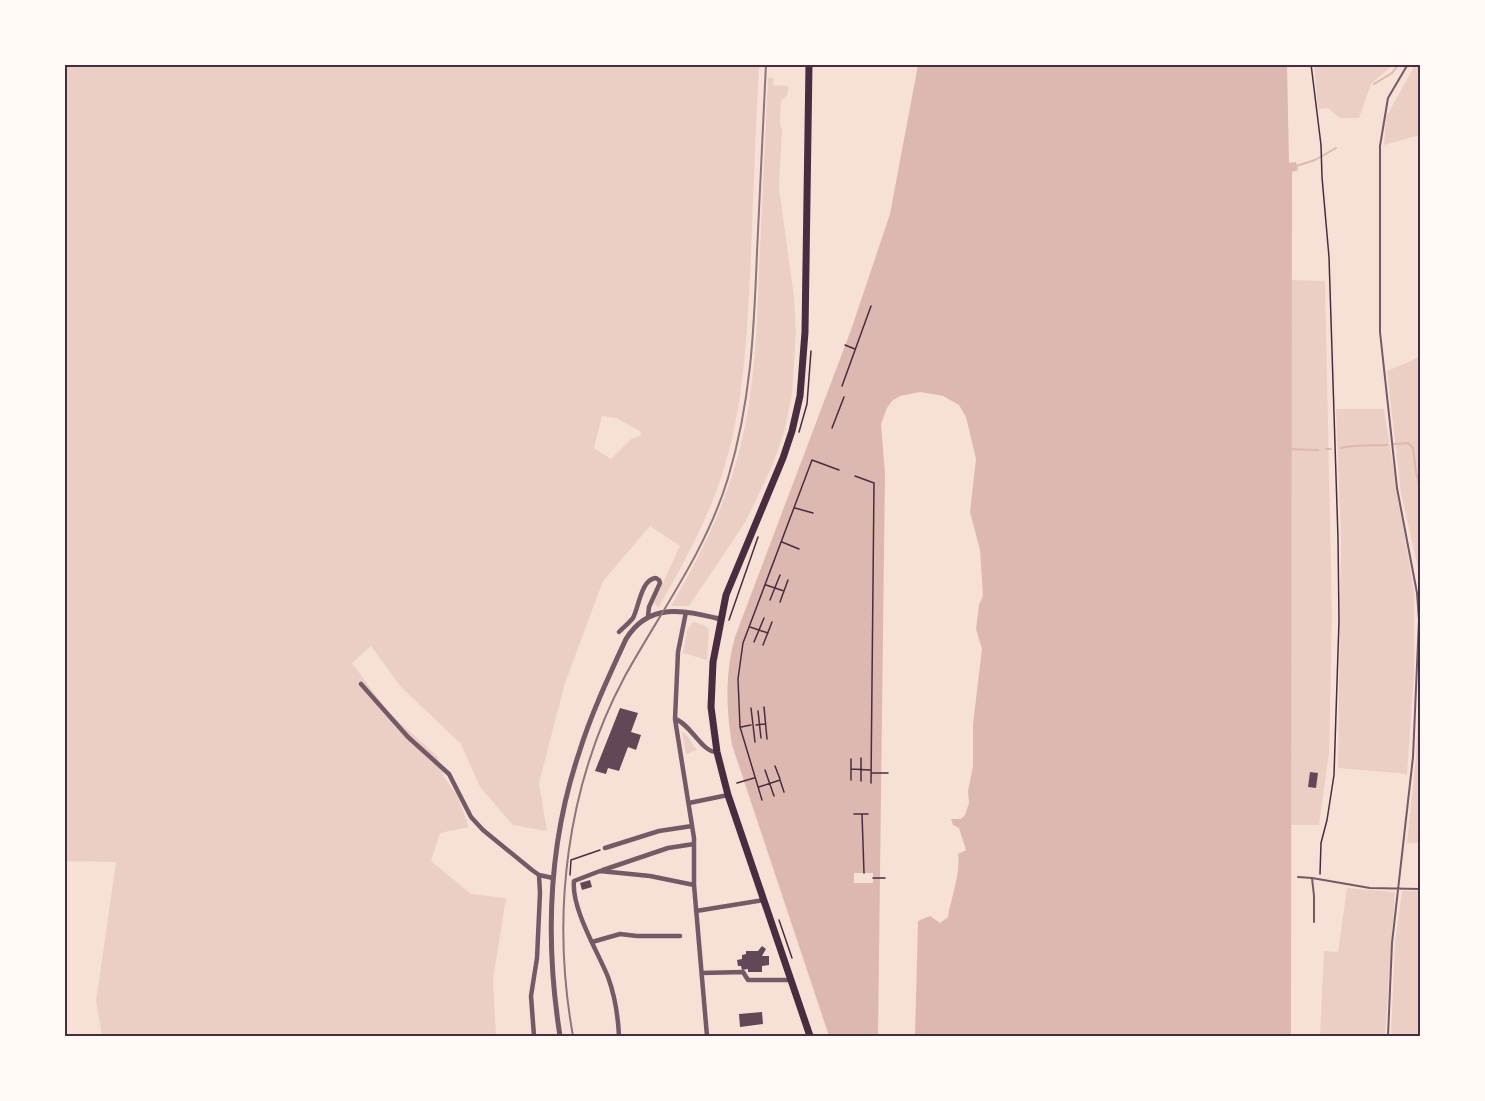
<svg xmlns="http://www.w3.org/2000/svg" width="1485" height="1101" viewBox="0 0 1485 1101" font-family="Overpass,sans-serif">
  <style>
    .green { fill: #ebcfc5; fill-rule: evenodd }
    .water { fill: #dcb8b0 }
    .pier { fill: #f7e1d7 }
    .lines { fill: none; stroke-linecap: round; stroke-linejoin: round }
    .stream { stroke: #dcb8b0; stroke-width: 2 }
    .building { fill: #644757 }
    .path { stroke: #4a2c40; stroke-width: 1.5 }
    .service { stroke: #755966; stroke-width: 2 }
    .minor { stroke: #755966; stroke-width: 4.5 }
    .tertiary { stroke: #755966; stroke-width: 5 }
    .primary { stroke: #4a2c40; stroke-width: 7 }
    .rail { stroke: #8f747c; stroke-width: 2 }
    .neatline { fill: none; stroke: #4a2c40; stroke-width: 2 }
  </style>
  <rect width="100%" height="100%" fill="#f7e1d7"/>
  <path class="green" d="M65 65H759C756 128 753 192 751 256 747 332 745 408 720 481 704 526 682 567 658 608L654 602 680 546 650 526 603 581 565 683 539 783 547 831 513 825 480 787 461 744 401 687 371 646 352 663 388 712 437 756 444 777 457 795 469 827 440 833 431 861 471 894 506 898 493 980 496 1036H102L96 1001 116 862 65 861ZM602 416 616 418 640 431 641 436 631 439 611 459 594 448Z
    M1314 65V64L1393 65 1371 84 1359 118H1340L1328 108 1318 109Z
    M1415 65H1420V135L1384 145 1386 117Z
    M768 78H774L773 85 788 86V94L781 101 780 124 782 131 779 188 794 297 796 332 792 394 785 429 773 464 746 521 689 606H671C701 555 727 502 741 444 755 386 757 328 759 268 762 205 765 141 768 78Z
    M1291 280 1325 281 1332 616 1329 753 1319 825H1291Z
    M1420 357V577L1401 493 1387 371Z
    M1336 409H1384L1398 499 1414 590V674L1407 774 1338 768 1341 537Z
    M693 622 704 625 709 629 707 660 683 653 687 630Z
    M1420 664V843H1407L1416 756Z
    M684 732 697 750 686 754 682 733Z
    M1347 888 1395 892 1385 1036H1320L1324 951 1338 952Z
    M1402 891H1420V1036H1391L1395 943Z"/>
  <path class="water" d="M918 65H1287L1289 163 1296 162 1298 170 1292 172 1291 1036H915L918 921 930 916 940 923 948 917C951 898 961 872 958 854L966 850 959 828 953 825 951 819H961L965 815 969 803 968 791 973 766V724L982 649 976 629 979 605 983 596 980 550 970 512 976 459 966 417 959 405 943 396 920 392 900 396 892 401 887 408 881 424 885 473 878 1036H829L732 745C726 708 725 673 735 637L851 330 890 214Z"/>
  <path class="pier" d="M854 873H873V883H854Z"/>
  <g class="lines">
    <path class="stream" d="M1374 84 1392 73 1399 64
      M1296 166 1315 160 1336 148
      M1394 444 1408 443 1413 448 1416 472 1420 489
      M1341 448C1357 444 1371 446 1387 445
      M1287 449 1318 450
      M1326 449H1331"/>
  </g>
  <path class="building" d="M620 708 638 713 631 732 641 735 636 750 628 747 619 771 608 768 606 774 595 771Z
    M1310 772 1318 773 1316 788 1308 787Z
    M590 880 592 887 582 890 580 883Z
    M762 946 766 949 762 956H769V965L762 966V972H748V969L742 970 741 966H738L737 960 742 959V955L746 954V951H758Z
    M762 1012 763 1024 740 1027 739 1014Z"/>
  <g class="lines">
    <path class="path" d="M1311 64 1321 145 1322 177 1329 257 1338 538 1339 621 1334 775 1327 820 1321 843 1320 874
      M845 345 855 349
      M842 386 871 306
      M832 428 844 397
      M799 432 807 404 811 351
      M855 476 874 483 871 783
      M795 508 813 513
      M782 542 799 549
      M766 585 784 591
      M770 600 780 575
      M780 602 788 580
      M729 620 758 537
      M750 627 768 633
      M754 642 764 618
      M763 645 772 622
      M764 707 767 739
      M751 708 755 742
      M758 711 761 738
      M756 725 765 724
      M741 727 751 725
      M775 766 780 779
      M851 769 870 770
      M765 770 774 796
      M871 773H888
      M851 780V759
      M861 781V758
      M737 783 754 778
      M759 787 780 780 784 792
      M762 800 740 727 738 679 743 643 812 460 839 470
      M854 814H868
      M862 814 864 873
      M570 875 571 860 600 850
      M873 878H885
      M779 920 792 958"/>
    <path class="service" d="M1298 877 1312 878 1370 888 1420 889
      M1312 878 1314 896V922
      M1388 1036 1392 943 1413 757 1419 620 1417 593 1397 488 1380 332V146L1388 98 1408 64"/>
    <path class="minor" d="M686 612 678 652 675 719 694 838V885L707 1036
      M619 632C623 628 629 623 633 618 639 607 641 579 656 578L659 580 660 583 649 607 648 616
      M361 684 408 737 449 774 471 817 483 830 532 870 539 875 553 878
      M675 719C691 724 702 753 717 752
      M689 803 728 795
      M605 848 659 831 692 826
      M603 870 668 848 694 844
      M696 911 764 900
      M592 942 620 934 637 936H680
      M702 973 743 972 748 980H791
      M534 1036 531 996 537 958 540 893 539 875
      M619 1036C618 1016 615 996 608 977 598 952 571 908 574 881L600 871 650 876 694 885"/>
    <path class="tertiary" d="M560 1036C545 941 548 845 579 753 591 714 609 676 626 639 649 602 683 610 720 619"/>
    <path class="primary" d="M809 64 805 332 800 396 792 431 783 458 726 595 713 662 711 707 717 752 728 795 810 1036"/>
    <path class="rail" d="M573 1036C551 915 566 786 625 676 661 611 706 551 728 478 751 402 754 331 757 252 760 190 763 127 766 64"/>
  </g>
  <rect width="1485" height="1101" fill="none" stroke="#fffaf5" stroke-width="132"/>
  <rect x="66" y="66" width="1353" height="969" class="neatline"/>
</svg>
